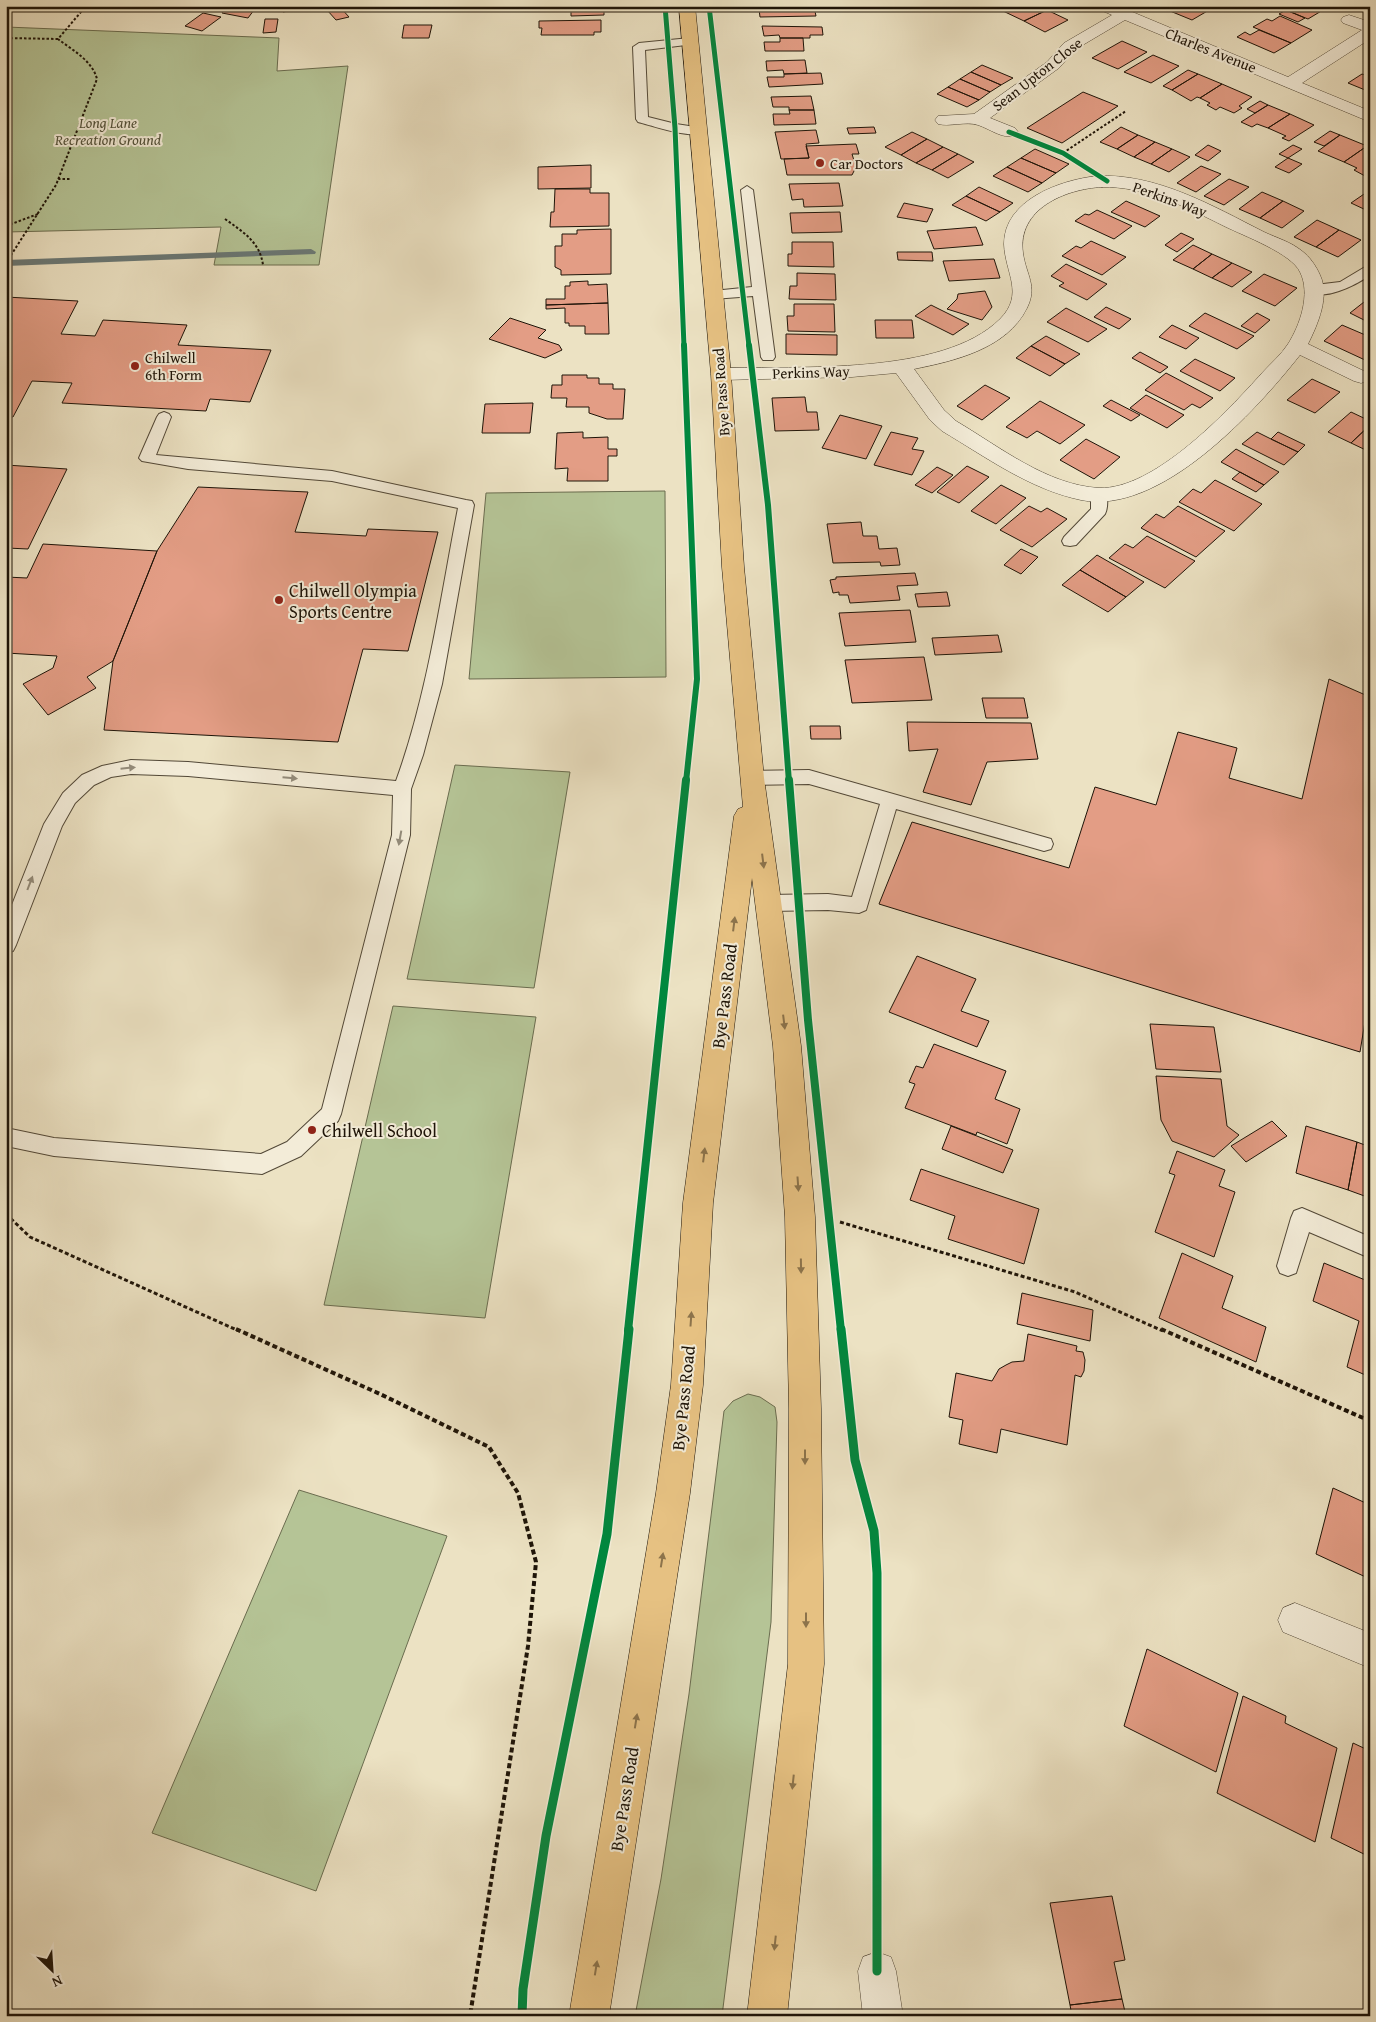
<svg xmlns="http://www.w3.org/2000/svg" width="1376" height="2022" viewBox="0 0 1376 2022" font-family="'Gentium Book Plus',serif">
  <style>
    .green { fill: #b5c496; stroke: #6a6c4f }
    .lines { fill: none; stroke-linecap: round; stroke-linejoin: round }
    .stream { fill: #6a7875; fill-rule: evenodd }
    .building { fill: #e39d85; stroke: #1e1408 }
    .lane-casing { stroke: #524837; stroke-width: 2 }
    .street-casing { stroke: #524837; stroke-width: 1 }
    .primary-casing { stroke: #1e1408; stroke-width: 1 }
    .path-far2 { stroke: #1e1408; stroke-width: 2; stroke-dasharray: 2.5 2; stroke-linecap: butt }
    .path-far1 { stroke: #1e1408; stroke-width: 3; stroke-dasharray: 4 2.5; stroke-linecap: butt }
    .path { stroke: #1e1408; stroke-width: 4; stroke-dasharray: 5 3; stroke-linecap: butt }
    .lane { fill: #f3ecd8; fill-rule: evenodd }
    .street { fill: #f3ecd8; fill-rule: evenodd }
    .primary { fill: #e6c182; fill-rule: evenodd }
    .cycleway-far3-casing { stroke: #f3ecd8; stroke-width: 7 }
    .cycleway-far2-casing { stroke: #f3ecd8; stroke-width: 9 }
    .cycleway-far1-casing { stroke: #f3ecd8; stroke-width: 11 }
    .cycleway-casing { stroke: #f3ecd8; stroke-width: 12 }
    .cycleway-far3 { stroke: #00873e; stroke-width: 5 }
    .cycleway-far2 { stroke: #00873e; stroke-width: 6 }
    .cycleway-far1 { stroke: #00873e; stroke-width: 8 }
    .cycleway { stroke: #00873e; stroke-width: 9 }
    .oneway { fill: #938b7a }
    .oneway2 { fill: #8c734b }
    .poi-dot { fill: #8f2418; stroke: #f3ecd8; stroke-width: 2 }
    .labels { text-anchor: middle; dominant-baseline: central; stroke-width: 4; stroke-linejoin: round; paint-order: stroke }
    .far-street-label { font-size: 15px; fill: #1e1408; stroke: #f3ecd8 }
    .far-park-label { font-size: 15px; font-style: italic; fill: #53523a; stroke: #f3ecd8 }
    .far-poi-label { font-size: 15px; fill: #1e1408; stroke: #f3ecd8; text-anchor: start }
    .poi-label { font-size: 18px; fill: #1e1408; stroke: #f3ecd8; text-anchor: start }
    .street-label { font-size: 18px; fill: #1e1408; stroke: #f3ecd8 }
  </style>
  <rect width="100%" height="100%" fill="#ece2c3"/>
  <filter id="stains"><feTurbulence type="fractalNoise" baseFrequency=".004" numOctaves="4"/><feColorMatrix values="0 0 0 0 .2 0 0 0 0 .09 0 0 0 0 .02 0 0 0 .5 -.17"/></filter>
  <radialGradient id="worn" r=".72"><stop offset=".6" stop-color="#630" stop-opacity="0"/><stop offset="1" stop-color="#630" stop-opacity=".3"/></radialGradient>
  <path class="green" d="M6 27 279 38 277 71 348 66 319 265H214L221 227 6 232Z
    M665 491 666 677 469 679 486 493Z
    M455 765 570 772 534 988 407 979Z
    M393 1006 536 1017 485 1318 324 1305Z
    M748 1394 760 1397 775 1407 777 1422 771 1622 722 2016H635L661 1879 689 1694 724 1411 733 1401Z
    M299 1490 447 1536 316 1891 152 1833Z"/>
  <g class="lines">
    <path class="stream" d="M311 249 316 252 315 254 6 266V260Z"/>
  </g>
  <path class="building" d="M227 6H257L248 18 222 13Z
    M280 6H311V7L283 12Z
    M568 6H604V15L571 16V10H568Z
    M774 6 814 7 816 16 760 17 759 9 775 8Z
    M1013 6H1039L1047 10 1024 21 1003 11Z
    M1164 6H1216L1192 20 1170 11 1173 10Z
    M1276 6H1313L1323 10 1308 19Z
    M340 7 349 17 336 20 327 10Z
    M1047 10 1068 20 1045 32 1024 21Z
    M1286 10 1305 18 1298 22 1279 14Z
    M203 13 221 17 202 31 185 26Z
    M1280 16 1312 30 1291 43 1253 27 1267 19 1272 21Z
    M265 19H278L276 32 263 33Z
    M601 20V32H594V35H541L542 28H539V21Z
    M404 25H432L429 38H402Z
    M762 26 822 27 823 35H810V38H780L779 35 764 36Z
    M1259 30 1291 43 1274 53 1237 37 1245 32 1250 35Z
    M780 38H803L804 51H765L764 42H780Z
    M1122 41 1147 52 1118 69 1092 58Z
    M1153 55 1179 66 1151 83 1124 72Z
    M805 60 807 73 784 74 783 70 767 71 766 61Z
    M982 65 1013 78 1001 85 971 72Z
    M1188 70 1198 74 1172 90 1163 86Z
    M971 72 1001 85 990 92 960 79Z
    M821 73 823 84 769 87 767 77H784V74Z
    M1198 74 1222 84 1200 98 1197 97 1191 101 1172 90Z
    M1362 74 1370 77V92L1348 83Z
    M960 79 990 92 979 100 948 87Z
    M1222 84 1252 97 1239 106 1242 108 1234 113 1220 107 1216 110 1207 105 1210 103 1200 98Z
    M948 87 979 100 967 107 937 94Z
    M1083 92 1118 106 1062 143 1027 128Z
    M811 96 814 110H789V107H773L771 97Z
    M1260 101 1268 105 1255 113 1247 109Z
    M1268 105 1290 114 1268 128 1257 124 1252 127 1241 122Z
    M789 110H814L816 124 774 125 773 114H790Z
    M1290 114 1314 125 1289 141 1282 138 1286 136 1268 128Z
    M874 127 876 133 849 134 847 128Z
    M1121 127 1138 135 1117 149 1100 142Z
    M816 130 819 143 806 144 809 158 781 159 775 132Z
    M1330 131 1340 135 1324 146 1314 142Z
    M912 132 927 139 901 155 885 147Z
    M1138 135 1155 142 1134 157 1117 149Z
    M1340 135 1367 146 1344 162 1318 151Z
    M927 139 943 147 916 163 901 155Z
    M1155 142 1172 149 1151 164 1134 157Z
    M856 144 859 154H852L856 167 852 175H787L784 159 809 158 806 146Z
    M1208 145 1221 151 1208 161 1195 155Z
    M1293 145 1302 149 1288 158 1279 154Z
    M1367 146 1370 148V173L1365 176 1354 170 1357 168 1344 162Z
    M943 147 958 154 932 170 916 163Z
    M1035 149 1069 164 1056 173 1021 158Z
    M1172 149 1190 157 1169 172 1151 164Z
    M958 154 974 162 948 178 932 170Z
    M1021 158 1056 173 1042 183 1007 167Z
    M1288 158 1302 164 1289 173 1275 167Z
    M591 165V188L538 189V167Z
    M1201 166 1221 174 1196 192 1177 183Z
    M1007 167 1042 183 1028 192 993 176Z
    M1229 179 1249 187 1224 205 1204 196Z
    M839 183 843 206 804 207 803 199 792 200 789 184Z
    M979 187 1013 203 1000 212 966 196Z
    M555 189H590V193H609V226L550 227 551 212H554Z
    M1262 192 1283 201 1260 218 1239 209Z
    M1367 192 1370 193V208L1366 210 1351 203Z
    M966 196 1000 212 986 221 952 205Z
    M1126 201 1160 216 1145 227 1111 212Z
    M1283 201 1304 211 1282 228 1260 218Z
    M904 203 933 209 927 222 897 217Z
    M1097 210 1132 226 1114 239 1075 221 1085 214 1089 215Z
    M840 212 842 232 792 233 790 213Z
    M1317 220 1339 230 1316 247 1294 237Z
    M976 227 983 245 934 249 927 231Z
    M611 229V274L561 275V270L555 267V246H562V234H577V230Z
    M1339 230 1361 240 1338 257 1316 247Z
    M1181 233 1194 239 1177 252 1165 245Z
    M1091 241 1126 257 1102 275 1062 256 1076 246 1081 248Z
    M792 242H833L834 267 788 266V254H792Z
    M1193 245 1212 254 1193 269 1173 260Z
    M897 252H932L933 261 898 260Z
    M1212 254 1232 263 1212 278 1193 269Z
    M994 259 1000 278 949 281 943 261Z
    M1232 263 1252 272 1232 287 1212 278Z
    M1066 264 1107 284 1087 300 1059 286 1064 283 1051 276Z
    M797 273 835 274 836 300 789 299 790 286H797Z
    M1264 274 1297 288 1275 306 1242 291Z
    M588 281V285L607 284 608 303 546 305V299H565V286H570V282Z
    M985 291 992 307 982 320 947 309 957 299 958 294Z
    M6 297 78 301 61 334 95 336 103 320 187 325 178 345 271 350 250 402 210 399 206 411 62 403 72 383 32 381 13 417 6 416Z
    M1364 302 1370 305V323L1350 313Z
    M608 303 609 334H585V326H569V323H565V308L546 309V305Z
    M794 304H834L835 332 788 331 787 316H794Z
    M931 305 969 324 953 335 915 316Z
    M1106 307 1131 319 1119 329 1094 317Z
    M1066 308 1107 329 1088 342 1047 322Z
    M1205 313 1254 336 1237 349 1189 326Z
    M1257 313 1270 320 1255 333 1241 326Z
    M510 318 546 330 538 338 559 345 562 350 545 358 489 339Z
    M875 320H912L914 338H876Z
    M1172 325 1199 338 1186 349 1159 337Z
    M1342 325 1370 337V356L1365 360 1324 341Z
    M786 334 837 335V355L786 354Z
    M1046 336 1080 354 1065 364 1031 346Z
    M1031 346 1065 364 1050 376 1016 358Z
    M1140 352 1168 367 1160 373 1132 358Z
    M1195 359 1235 378 1220 391 1180 371Z
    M1166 373 1213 398 1200 408 1192 404 1184 410 1145 390Z
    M562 375H587V378H599V384H613V389H625L623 419H607L589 413V407H566L567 398H551L552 385H562Z
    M1312 379 1340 392 1315 413 1287 400Z
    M985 385 1010 398 982 420 957 406Z
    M1146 395 1184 415 1167 428 1130 408Z
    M805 397 807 412H817L819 430 775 431 772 398Z
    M1111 400 1140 415 1131 421 1103 406Z
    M1040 401 1085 425 1060 444 1037 431 1027 438 1006 427Z
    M533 403 530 433H482L485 404Z
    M1351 412 1370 421V425L1351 443 1328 432Z
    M840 415 882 426 866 459 822 448Z
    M1370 425V452L1351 443Z
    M583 432V438L608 437V449H617V456H608V481H567L568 468 555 469 557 433Z
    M891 432 918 438 912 449 924 451 912 475 874 465Z
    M1257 432 1271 439 1298 452 1284 465 1242 444Z
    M1278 432 1305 445 1298 452 1271 439Z
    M1086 439 1120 457 1094 479 1060 460Z
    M1236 449 1279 472 1264 485 1221 462Z
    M6 465 67 469 28 549 7 548 6 550Z
    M967 466 989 477 959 503 937 492Z
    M937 467 953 475 932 493 915 485Z
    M1240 472 1264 485 1256 492 1232 479Z
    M1215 480 1262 504 1234 531 1179 502 1193 489 1201 493Z
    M1001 485 1026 498 996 524 971 511Z
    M198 487 308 492 295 532 366 536 368 529 438 532 408 651 363 649 338 742 104 730 113 661 157 551Z
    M1029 506 1041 512 1047 508 1067 519 1032 547 1000 530Z
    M1178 506 1225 531 1196 557 1141 528 1156 514 1164 518Z
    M861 522 863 536H877L879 549 897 548 900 565 881 566 880 562 833 563 827 524Z
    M1147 536 1195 561 1165 588 1109 558 1125 544 1133 548Z
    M43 544 157 551 113 661 87 677 96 688 48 715 23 684 53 668 57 656 6 653V577L27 578Z
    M1021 549 1038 557 1021 574 1004 565Z
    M1097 555 1144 582 1126 597 1080 570Z
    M1080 570 1126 597 1108 612 1062 585Z
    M915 573 918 585 897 586 900 600 850 603 848 595H839V592L833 593 830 580 836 579V577Z
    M947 592 950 606 918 607 915 594Z
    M910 610 916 642 845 646 839 613Z
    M998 635 1002 652 935 655 932 638Z
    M924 657 932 700 852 703 845 660Z
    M1329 679 1370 697V991L1360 1052 879 904 912 822 1069 868 1095 787 1156 805 1178 732 1237 748 1229 778 1302 799Z
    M982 698H1024L1028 718H986Z
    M907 722 1031 723 1038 759 987 762 971 805 923 792 938 749 909 751Z
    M810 726H840L841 739H811Z
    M917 956 976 979 961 1011 989 1021 977 1047 889 1012Z
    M1150 1024 1214 1027 1221 1072 1156 1069Z
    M934 1044 1006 1071 995 1099 1020 1109 1007 1144 977 1132 976 1135 905 1108 915 1084 909 1082 916 1066 923 1068Z
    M1156 1076 1221 1079 1227 1126 1239 1135 1214 1157 1172 1141 1161 1120Z
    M1272 1121 1287 1136 1246 1162 1231 1146Z
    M951 1126 1013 1150 1003 1173 942 1149Z
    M1306 1126 1357 1142 1348 1190 1296 1173Z
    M1357 1142 1370 1147V1198L1348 1190Z
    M1177 1151 1225 1170 1219 1186 1235 1192 1214 1257 1155 1232 1175 1175 1169 1173Z
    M921 1169 1039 1209 1024 1264 948 1239 955 1216 910 1200Z
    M1182 1253 1233 1276 1222 1308 1266 1327 1256 1362 1159 1318Z
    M1324 1263 1370 1282V1377L1347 1367 1359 1321 1313 1301Z
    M1022 1293 1093 1310 1090 1341 1017 1324Z
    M1028 1334 1077 1346 1076 1351 1083 1352 1085 1360 1084 1371 1081 1377 1075 1375 1067 1445 1001 1429 997 1453 959 1444 963 1420 949 1417 956 1373 992 1381 999 1369 1006 1365 1012 1362 1024 1361Z
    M1333 1488 1370 1505V1579L1316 1554Z
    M1147 1649 1238 1693 1216 1772 1124 1726Z
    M1243 1696 1286 1716 1285 1723 1337 1748 1315 1842 1217 1793Z
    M1353 1743 1370 1751V1857L1331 1838Z
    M1112 1896 1125 1960 1114 1962 1122 1999 1070 2005 1050 1903Z
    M1122 1999 1126 2016H1072L1070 2005Z"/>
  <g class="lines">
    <g class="lane-casing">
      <path id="lane" d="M690 38 696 42 694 44 645 50 648 117 676 124 702 128 704 131C695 141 651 125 638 122L636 119 633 47 639 43Z
        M747 186 753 190 775 357 773 360H763L761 357 753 296 713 299 706 295 713 291 752 287 741 190Z
        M1370 264V275C1358 284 1320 304 1308 289L1315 285 1340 282Z
        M164 412 169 414 171 417 156 455 332 471 466 500 472 501 474 505 442 684 423 755 411 789 410 835 341 1114 338 1121 301 1156 262 1174 54 1156 6 1146V1128L54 1138 261 1154 287 1142 322 1109 392 835 393 795 188 776 131 774 111 777 94 785 75 803 62 826 16 945 13 951 6 953V920L44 824 63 793 82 775 102 766 131 760 188 762 396 781C428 693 440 600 458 508L332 481 188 469 142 461 139 458 157 417 159 414Z
        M1099 490 1105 491C1108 497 1108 508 1105 514L1076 545 1070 546 1064 545 1062 541 1064 537 1091 509V495L1093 491Z
        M809 770 1044 837 1051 839 1053 844 1051 849 1044 851 896 809 866 910 859 913 828 910 769 911 762 908 759 903 762 898 769 895 828 894 852 897 880 804 809 784 752 785 746 783 743 778 746 773 752 771Z
        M1302 1208 1370 1237V1258L1309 1232 1296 1273 1288 1276 1280 1273 1277 1266 1291 1218 1294 1211Z"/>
    </g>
    <g class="street-casing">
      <path id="street" d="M1096 6H1118L1288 77 1362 30 1343 23 1341 20 1343 17 1349 15 1370 22V39L1302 83 1370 111V122L1125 20 1076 49 1059 68 990 118 1015 128 1018 132 1015 136C1002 139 990 129 978 125 965 121 951 127 938 124L935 120 938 116 974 114 1047 62 1064 43 1112 15 1098 9Z
        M1097 176C1156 173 1213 206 1264 232 1277 238 1291 242 1302 251 1310 257 1316 266 1320 275 1330 296 1318 324 1308 344L1368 373 1370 375 1368 381 1361 383 1354 381 1300 355C1255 412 1160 516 1081 500 1029 489 986 457 942 431L930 420 896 373 852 377 721 380 714 378 711 374 714 370 721 368C797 366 943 376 1000 319 1025 294 1005 273 1004 244 1004 200 1060 180 1097 176ZM1102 187C1145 186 1186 207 1224 226 1244 236 1291 253 1300 272 1311 294 1300 325 1288 344 1281 355 1271 363 1262 373 1228 411 1154 490 1099 488 1047 485 1000 447 956 421L944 410 914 369C954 361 1007 349 1027 308 1038 286 1026 275 1023 253 1017 209 1065 189 1102 187Z
        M1295 1603 1370 1633V1668L1283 1632 1278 1620 1283 1608Z
        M877 1952 891 1957 896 1971 903 2016H863L858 1971 863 1957Z"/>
    </g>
    <g class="primary-casing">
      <path id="primary" d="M679 6H695L731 374 744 567 764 778 801 1046 815 1217 821 1409 824 1664 787 2016H747L788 1664 789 1409 785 1217 773 1046 752 878 713 1203 703 1385 690 1493 609 2016H569L656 1493 671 1385 683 1203 734 816 738 809 743 807 722 567 711 374Z"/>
    </g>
    <path class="path-far2" d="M6 38 58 39
      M1063 153 1126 111
      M58 179H70
      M225 219C243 232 260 242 263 265
      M6 226 38 214
      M6 263 56 185 97 79C92 60 72 50 58 39L86 6"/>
    <path class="path-far1" d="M6 1214 30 1237 239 1331
      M840 1222 1075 1292 1163 1331"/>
    <path class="path" d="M236 1329 380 1394 489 1447 518 1493 536 1562 528 1646 470 2016
      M1161 1329 1370 1421"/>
    <use href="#lane" class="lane"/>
    <use href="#street" class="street"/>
    <use href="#primary" class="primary"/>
    <g class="cycleway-far3-casing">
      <path id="cycleway-far3" d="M665 6 675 128 684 346
        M709 6 749 346
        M1009 132 1063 153 1107 181"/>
    </g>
    <g class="cycleway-far2-casing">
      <path id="cycleway-far2" d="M684 345 697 679 686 782
        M749 345 768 505 789 782"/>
    </g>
    <g class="cycleway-far1-casing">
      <path id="cycleway-far1" d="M789 780 808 1020 841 1331
        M628 1331 686 780"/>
    </g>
    <g class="cycleway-casing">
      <path id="cycleway" d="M841 1329 855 1460 874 1531 877 1573V1971
        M522 2016 523 1989 546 1836 607 1534 629 1329"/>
    </g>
    <use href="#cycleway-far3" class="cycleway-far3"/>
    <use href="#cycleway-far2" class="cycleway-far2"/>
    <use href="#cycleway-far1" class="cycleway-far1"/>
    <use href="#cycleway" class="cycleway"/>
  </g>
  <defs><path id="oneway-solid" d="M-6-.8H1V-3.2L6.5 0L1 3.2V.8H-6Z" transform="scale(1.25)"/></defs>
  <g class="oneway">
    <use href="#oneway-solid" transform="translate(128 768) rotate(-6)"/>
    <use href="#oneway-solid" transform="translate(290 778) rotate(5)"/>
    <use href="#oneway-solid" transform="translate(400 838) rotate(100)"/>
    <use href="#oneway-solid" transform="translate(30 883) rotate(-69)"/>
  </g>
  <g class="oneway2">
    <use href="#oneway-solid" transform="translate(763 861) rotate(83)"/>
    <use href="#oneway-solid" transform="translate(734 924) rotate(-83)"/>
    <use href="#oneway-solid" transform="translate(784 1022) rotate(83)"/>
    <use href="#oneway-solid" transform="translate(704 1155) rotate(-83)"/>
    <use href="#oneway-solid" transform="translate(798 1184) rotate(86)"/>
    <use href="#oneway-solid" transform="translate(801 1266) rotate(89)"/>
    <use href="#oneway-solid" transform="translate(691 1319) rotate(-86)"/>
    <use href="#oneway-solid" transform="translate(805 1457) rotate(90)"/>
    <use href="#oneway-solid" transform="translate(662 1560) rotate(-81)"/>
    <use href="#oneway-solid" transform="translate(806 1620) rotate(90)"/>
    <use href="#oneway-solid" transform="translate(636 1721) rotate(-81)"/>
    <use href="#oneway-solid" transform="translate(793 1782) rotate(96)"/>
    <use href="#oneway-solid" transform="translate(775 1943) rotate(96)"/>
    <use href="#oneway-solid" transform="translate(596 1968) rotate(-81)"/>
  </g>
  <g class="poi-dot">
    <circle cx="820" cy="163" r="5"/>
    <circle cx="135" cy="366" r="5"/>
    <circle cx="279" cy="600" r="5"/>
    <circle cx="312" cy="1130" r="5"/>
  </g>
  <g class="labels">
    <g class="far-street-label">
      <text transform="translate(1211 50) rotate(22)">Charles Avenue</text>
      <text transform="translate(1037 74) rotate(-38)">Sean Upton Close</text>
      <text transform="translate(1170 199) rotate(20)">Perkins Way</text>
      <text transform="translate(811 372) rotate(-2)">Perkins Way</text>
      <text transform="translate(721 392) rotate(-94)">Bye Pass Road</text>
    </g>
    <g class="far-park-label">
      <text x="108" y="122">Long Lane<tspan x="108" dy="17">Recreation Ground</tspan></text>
    </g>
    <g class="far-poi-label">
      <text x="830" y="163">Car Doctors</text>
      <text x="145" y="357">Chilwell<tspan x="145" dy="17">6th Form</tspan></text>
    </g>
    <g class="poi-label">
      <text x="289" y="590">Chilwell Olympia<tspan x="289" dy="21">Sports Centre</tspan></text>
      <text x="322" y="1130">Chilwell School</text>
    </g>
    <g class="street-label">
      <text transform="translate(724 996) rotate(-83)">Bye Pass Road</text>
      <text transform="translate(683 1398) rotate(-84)">Bye Pass Road</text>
      <text transform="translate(624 1799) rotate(-81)">Bye Pass Road</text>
    </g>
  </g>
  <rect width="1376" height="2022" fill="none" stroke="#ece2c3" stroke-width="25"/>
  <rect x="8" y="8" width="1361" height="2007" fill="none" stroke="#1e1408" stroke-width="2.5"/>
  <rect x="12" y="12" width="1351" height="1997" fill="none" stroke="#1e1408"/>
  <g transform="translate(52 1970) rotate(155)" stroke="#f3ecd8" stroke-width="4" paint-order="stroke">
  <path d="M0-4L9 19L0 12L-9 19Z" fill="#1e1408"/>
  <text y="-8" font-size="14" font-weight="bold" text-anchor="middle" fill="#1e1408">N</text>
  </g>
  <rect width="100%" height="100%" filter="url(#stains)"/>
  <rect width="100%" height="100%" fill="url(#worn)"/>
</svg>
